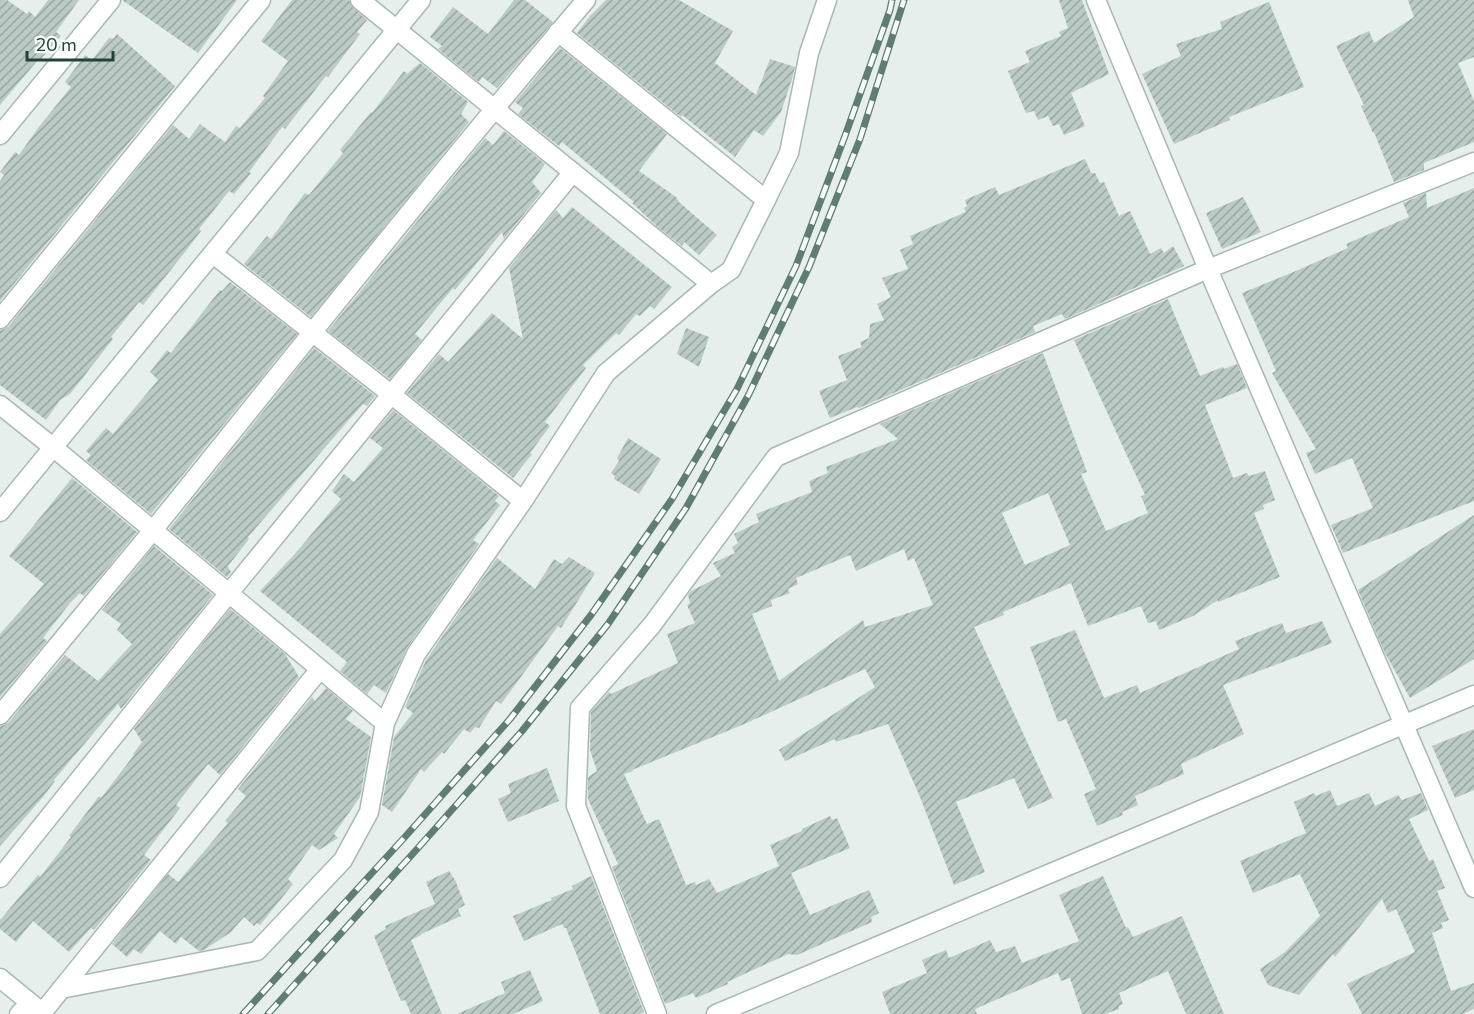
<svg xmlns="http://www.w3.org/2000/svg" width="1474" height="1014" viewBox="0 0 1474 1014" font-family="Commissioner,sans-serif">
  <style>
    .building { fill: url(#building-hatch); fill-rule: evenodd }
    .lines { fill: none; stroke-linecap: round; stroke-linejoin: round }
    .pedestrian-casing { stroke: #a8b8b2; stroke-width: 21 }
    .minor-casing { stroke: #a8b8b2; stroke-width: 21 }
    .tertiary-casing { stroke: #a8b8b2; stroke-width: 21 }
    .pedestrian { stroke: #fff; stroke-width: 18 }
    .minor { stroke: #fff; stroke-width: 18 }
    .tertiary { stroke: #fff; stroke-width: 18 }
    .rail-casing { stroke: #5f7d75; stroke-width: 7 }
    .rail { stroke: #f7fbf9; stroke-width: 4.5; stroke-dasharray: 14; stroke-linecap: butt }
  </style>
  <defs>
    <pattern id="building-hatch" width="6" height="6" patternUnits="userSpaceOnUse" patternTransform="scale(1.5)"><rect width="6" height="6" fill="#bbcac4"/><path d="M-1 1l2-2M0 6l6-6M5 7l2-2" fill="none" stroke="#98a6a0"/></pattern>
  </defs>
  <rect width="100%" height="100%" fill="#e6efeb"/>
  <path class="building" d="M0 0H7L27 14 29 11 35 17 48 0H79L56 32 61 36 39 61 38 60 0 105Z
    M122 0H237L198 53Z
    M292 0H349L353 8 367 20 357 32 360 34 328 77 326 76 285 129 282 127 249 172 251 173 234 194 229 191 199 229 201 231 185 252 143 305 139 302 111 337 113 339 70 394 60 400 46 420 0 385V330L4 329 9 326 173 125 189 139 200 124 225 142 236 126 240 128 265 98 263 96 288 61 261 41Z
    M514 0H525L553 22 497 88 482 77 479 82 438 49 442 46 430 37 453 7 488 34Z
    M606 0H679L733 31 715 63 756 95 770 59 795 67 792 79 781 112 763 136 754 130 735 157 682 115 681 117 577 33 590 16Z
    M1059 0H1082L1109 74 1071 93 1085 126 1064 135 1059 124 1053 126 1048 116 1038 120 1034 111 1026 113 1008 71 1030 62 1025 51 1061 36 1059 32 1068 28Z
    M1408 0H1474V57L1458 63 1474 101V142L1424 163V170L1394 182 1374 132 1373 133 1361 106 1364 105 1336 46 1369 31 1374 43 1414 17Z
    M1269 2 1304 87 1229 117 1230 120 1174 144 1142 74 1181 56 1176 44 1222 29 1220 22Z
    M117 34 175 86 0 301V181L4 175 0 172 15 152 19 155 38 128 71 87 65 82 85 55 92 60 109 38 113 39Z
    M560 48 667 134 639 171 676 197 679 202 717 235 699 255 684 242 682 246 659 228 632 203 634 202 562 142 559 146 518 114 523 108 515 102Z
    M420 63 468 102 461 114 469 122 311 317 244 264 267 236 271 239 305 193 309 195 343 153 340 150 371 112 372 113 404 71 407 74Z
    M504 131 545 164 532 182 541 193 504 239 502 232 455 290 453 288 415 334 422 340 390 379 328 331 485 138 493 145Z
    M1085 159 1091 173H1095L1100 183 1104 182 1119 216 1130 211 1150 254 1161 248 1164 253 1173 246 1184 266 1065 319 1062 314 1033 326 1035 332 859 408 857 407 830 418 819 391 847 380 838 356 862 347 860 342 869 338 870 324 884 320 877 304 891 297 882 278 908 269 900 250 913 244 910 236 966 212 964 208 967 206 965 200 995 187 999 195Z
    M1474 188V501L1343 553 1331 525 1373 508 1352 458 1315 474 1306 453 1316 449 1272 373 1276 371 1242 293 1296 271 1348 248 1346 244 1409 217 1403 203 1426 193 1427 208Z
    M1243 197 1261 232 1222 249 1206 213Z
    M572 207 672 287 654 309 650 306 640 316 636 314 619 335 616 333 583 365 586 368 545 422 550 426 530 453 532 454 513 478 407 393 439 354 448 362 492 313 523 339 509 268 556 210 563 218Z
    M230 282 297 334 151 514 86 460 91 455 86 451 106 428 113 434 158 380 150 372 167 350 171 353 220 290 222 291Z
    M1168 299 1200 376 1223 367 1224 369 1237 364 1247 388 1205 405 1233 478 1247 473 1249 476 1265 471 1275 500 1263 505 1264 509 1254 513 1280 577 1218 602V600L1193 616 1159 630 1156 621 1148 623 1141 606 1088 626 1071 583 1003 612 1004 615 974 627 1053 798 1028 809 1014 778 956 802 985 872 954 885 920 797 888 724 836 742 835 739 785 761 779 750 875 687 865 669 742 725 632 770 633 771 624 774 647 824 659 819 686 885 695 882 696 885 709 879 717 893 779 866 770 845 802 831V829L830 816 832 820 837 818 850 848 791 873 810 915 869 890 879 913 871 917 872 922 797 955 788 954 727 982 728 984 696 998 693 993 665 1004 612 867 618 864 588 799V777L597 771 590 750 591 712 609 692 611 694 678 663 667 634 695 623 687 605 690 603 688 595 691 591 721 576 713 563 735 553 732 547 738 543 734 534 759 522 756 514 812 492 809 481 828 473 826 467 898 439 880 424 1043 353 1087 472 1081 474 1106 531 1148 513 1141 496 1145 495 1074 340ZM1048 493 1070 545 1025 565 1002 513ZM904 549 908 561 914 558 933 605 865 627 863 620 779 681 752 614 772 606 771 600 790 593 788 589 798 584 796 578 850 555 856 571Z
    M686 328 709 337 699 367 677 354Z
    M314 348 375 396 367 406 363 404 347 422 248 537 249 539 228 566 227 565 231 572 227 577 169 529Z
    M393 410 499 496 495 501 500 505 473 540 479 544 407 648 386 693 374 685 367 694 340 671 347 662 260 591 294 555 341 499 332 491 344 474 354 482 383 448 370 438Z
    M628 438 661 459 639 494 614 479 615 476 611 473 619 461 617 458Z
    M72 478 137 532 84 596 80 593 70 603 43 638 47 641 0 697V634L44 584 9 556Z
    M1474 515V659L1410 698 1384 651 1358 590Z
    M154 546 213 595 121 709 118 704 54 780 55 781 43 797 0 846V726L4 725 9 722 65 655 98 681 132 644 117 630 121 624 102 610Z
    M569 557 595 573 561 628 558 626 501 704 496 701 479 728 475 727 470 733 464 729 444 754 442 752 424 772 421 769 392 812 382 805 394 737 413 713 405 707 426 660 497 558 535 589 554 559 562 564Z
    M230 609 285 654 299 677 220 775 208 764 176 805 180 808 144 855 151 860 94 930 91 928 69 952 33 921 16 942 0 929V920L38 875 40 877 71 837 69 836 99 796 101 798 134 755 133 754 142 742 134 729Z
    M1322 621 1332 643 1223 685 1244 734 1181 764 1184 774 1135 796 1138 805 1122 812 1123 815 1097 826 1084 794 1096 789 1066 719 1058 722 1030 647 1075 630 1104 698 1137 685 1140 693 1239 649 1235 641 1282 623 1286 633Z
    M326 688 353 711 346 719 371 737 360 797 334 834 338 838 319 850 312 845 288 879 293 884 260 925 257 923 254 926 244 917 231 932 204 950 199 951 181 937 176 944 160 931 141 954 134 949 127 957 112 944 168 874 178 882 228 823 225 821 246 796 238 789 312 697 315 701Z
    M1474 729V790L1455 798 1432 746Z
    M547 768 559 801 508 822 498 799 511 793 508 784Z
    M1330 790 1337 806 1369 793 1375 806 1398 795 1402 800 1421 793 1428 810 1409 819 1429 861 1433 859 1445 888 1437 891 1449 920 1441 923 1443 928 1432 933 1451 991 1474 983V1009L1462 1014H1362L1347 984 1415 952 1396 909 1388 913 1382 899 1335 957 1333 954 1299 995 1268 985 1260 969 1285 952 1320 916 1300 874 1253 893 1240 861 1306 833 1294 802 1314 793 1316 796Z
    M449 871 455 880 465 905 458 909 461 916 421 934V935L411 940 442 1014H411L405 1000 401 1001 374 936 386 929 385 926 435 904 426 882Z
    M591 876 644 1012 640 1014H600L566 928H564L562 924 524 941 513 916 552 900 551 898 573 889 572 886Z
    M1103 876 1126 928 1128 927 1133 937 1182 916 1224 1014H1186L1168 971 1119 993 1123 1004 1119 1006V1009L1105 1014H1082L1070 978 1061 981 1058 973 975 1009 977 1014H890L882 992 927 973 922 960 946 950 949 958 990 940 996 952 1015 946 1022 963 1079 941 1059 895Z
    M530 970 543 1001 513 1014H457L505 993 501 982Z"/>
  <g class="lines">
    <g class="pedestrian-casing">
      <path id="pedestrian" d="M766 200 789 153 809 53 827 0"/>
    </g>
    <g class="minor-casing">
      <path id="minor" d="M360 0 711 284
        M1096 0 1208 269 1474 888
        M0 135 111 0
        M213 254 392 395 523 501
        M0 319 261 0
        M0 405 54 448 385 723
        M0 512 421 0
        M0 715C51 653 103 591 154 529 297 352 438 174 586 0
        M0 878 229 593 573 172
        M61 989 257 951 343 860 369 812 385 723 416 654 523 501 606 373 711 284 731 270 766 200 558 32
        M42 1013 320 669
        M19 1014 30 1003
        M657 1014 576 806 580 708 652 625 776 457 1208 269 1474 162"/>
    </g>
    <g class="tertiary-casing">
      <path id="tertiary" d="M0 978 44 1014
        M716 1014 1474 695"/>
    </g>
    <use href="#pedestrian" class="pedestrian"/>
    <use href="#minor" class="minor"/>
    <use href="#tertiary" class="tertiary"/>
    <g class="rail-casing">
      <path id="rail" d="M243 1014 404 838 510 719 591 615 672 499 737 389 796 266 845 136 890 10 892 0
        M268 1014 418 848 522 731 608 624 686 508 749 394 809 267 860 139 904 0"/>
    </g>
    <use href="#rail" class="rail"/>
  </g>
  <path d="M27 51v9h86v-9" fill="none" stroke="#24423a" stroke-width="3"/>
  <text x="36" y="51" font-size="18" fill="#24423a" stroke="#f7fbf9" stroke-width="4.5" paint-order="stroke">20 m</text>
</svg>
